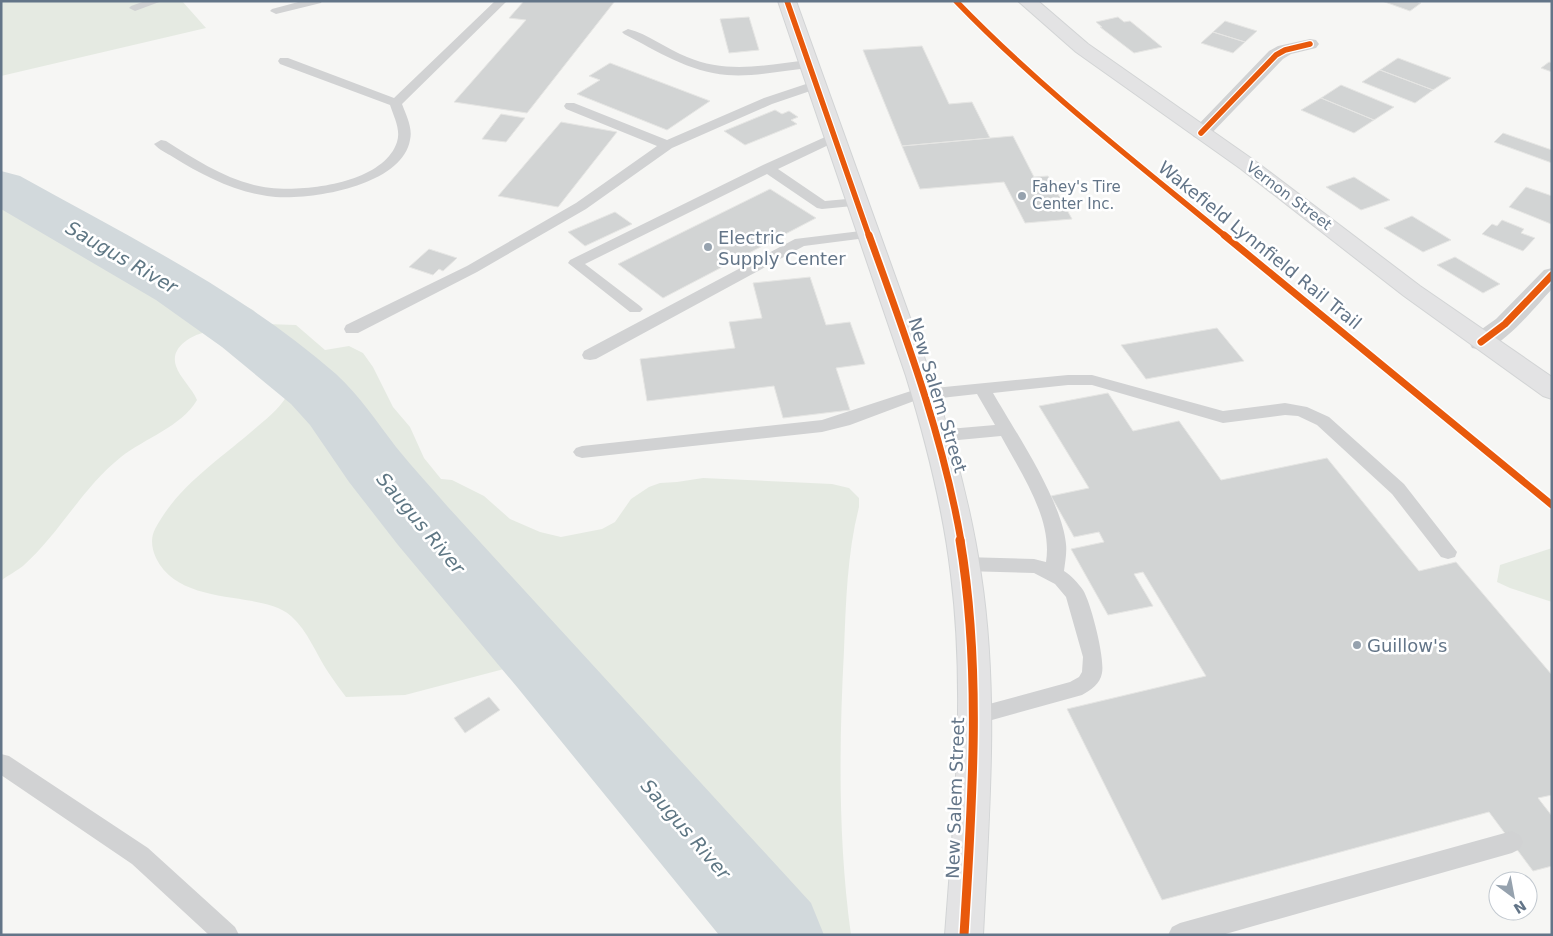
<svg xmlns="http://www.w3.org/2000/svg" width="1553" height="936" viewBox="0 0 1553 936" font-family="'DejaVu Sans',sans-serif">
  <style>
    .green { fill: #e5eae2 }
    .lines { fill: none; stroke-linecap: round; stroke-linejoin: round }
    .river { fill: #d2d9dc; fill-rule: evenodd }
    .building { fill: #d2d4d4; stroke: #e6e6e4 }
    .secondary-casing { stroke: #d2d4d5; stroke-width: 2 }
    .lane { fill: #d1d2d3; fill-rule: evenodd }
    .street { fill: #d1d2d3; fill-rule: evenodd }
    .secondary { fill: #e3e3e4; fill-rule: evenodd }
    .cycleway-far2-casing { stroke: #fff; stroke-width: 8 }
    .cycleway-far1-casing { stroke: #fff; stroke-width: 10 }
    .cycleway-casing { stroke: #fff; stroke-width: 12 }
    .cycleway-far2 { stroke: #e8590c; stroke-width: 5.5 }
    .cycleway-far1 { stroke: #e8590c; stroke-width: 7 }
    .cycleway { stroke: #e8590c; stroke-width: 9 }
    .poi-dot { fill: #96a2ae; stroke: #fff; stroke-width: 2 }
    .labels { text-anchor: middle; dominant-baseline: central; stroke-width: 5; stroke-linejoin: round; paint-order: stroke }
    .far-poi-label { font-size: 15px; fill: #637588; stroke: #fff; text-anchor: start }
    .far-street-label { font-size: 15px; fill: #637588; stroke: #fff }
    .poi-label { font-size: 18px; fill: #637588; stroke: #fff; text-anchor: start }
    .street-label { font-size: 18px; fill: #637588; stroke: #fff }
    .water-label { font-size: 19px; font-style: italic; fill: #5f7784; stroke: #fff }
  </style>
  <rect width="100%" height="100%" fill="#f6f6f4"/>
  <path class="green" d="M1 1H182L206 28 1 76Z
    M1 180 253 310 266 324 296 325 325 350 349 346 363 353 373 367 393 407 410 427 424 458 441 479 452 480 484 496 510 519 540 532 561 537 602 529 615 522 631 499 649 487 660 483 677 482 703 478 832 484 849 488 859 498V507C847 554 846 602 844 650 839 745 838 841 851 935H760L727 900 541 684 523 669H504L405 695 346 697C340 689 334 681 328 672 316 654 308 631 291 616 280 606 265 604 252 601 218 595 173 593 156 558 152 549 150 539 155 529 179 484 221 459 258 426 270 416 282 406 289 392L281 376C275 375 266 375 261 373 241 363 229 343 211 331 195 333 169 346 176 366 180 378 192 388 197 400 181 427 145 438 121 457 82 488 60 533 23 566 17 571 8 575 1 581Z
    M1552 548V602L1510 588 1497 582 1500 565Z"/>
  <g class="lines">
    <path class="river" d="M1 171 20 176C127 236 243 292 336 374 360 396 377 422 396 447 413 468 431 487 448 507L811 903 824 935H719L517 687 398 545 349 482 310 425 291 404 222 347 156 300 1 209Z"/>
  </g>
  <path class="building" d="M524 1H615L527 113 454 102 526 20 509 18Z
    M1382 1H1415L1421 3 1410 11Z
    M749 17 759 50 729 53 720 19Z
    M1118 17 1124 22 1130 21 1162 47 1134 53 1100 27H1102L1096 22Z
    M1225 21 1257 31 1245 42 1213 32Z
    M1213 32 1245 42 1233 53 1201 43Z
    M922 46 949 104 972 102 990 138 902 146 863 50Z
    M1398 58 1451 78 1433 90 1380 70Z
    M1549 62 1552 63V72L1541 68Z
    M610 63 710 101 667 130 577 94 600 80 589 76Z
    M1380 70 1433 90 1415 103 1362 82Z
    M1341 85 1394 107 1374 120 1321 98Z
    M1321 98 1374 120 1354 133 1301 110Z
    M775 110 782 114 789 111 798 117 791 120 797 124 745 145 724 131Z
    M501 114 525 118 506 142 482 139Z
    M561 122 617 132 558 207 498 196Z
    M1503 133 1552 150V163L1494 142Z
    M1013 136 1034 177 1048 176 1072 219 1025 223 1004 182 920 189 902 146Z
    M1354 177 1390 200 1361 210 1326 187Z
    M1526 187 1552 196 1551 224 1509 207Z
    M770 189 816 218 663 298 618 264Z
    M615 212 632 224 585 246 568 232Z
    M1412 216 1451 240 1423 252 1384 228Z
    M1502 220 1524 229 1521 233 1535 238 1523 251 1482 234 1492 224 1497 226Z
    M429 249 457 258 443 271 439 269 433 275 409 267Z
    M1455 257 1500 284 1483 293 1437 265Z
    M810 277 826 325 850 322 865 364 836 368 850 410 783 418 774 386 647 401 640 359 735 348 729 322 762 318 753 283Z
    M1217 328 1244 361 1146 379 1121 345Z
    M1108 393 1133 431 1179 421 1221 480 1327 458 1419 571 1456 562 1552 675V795L1538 798 1552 816V866L1533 871 1489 812 1162 900 1067 709 1206 676 1143 572 1134 574 1153 606 1108 615 1071 549 1104 542 1099 532 1074 537 1051 496 1089 488 1039 406Z
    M489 697 500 710 465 733 454 718Z"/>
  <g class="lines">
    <g class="secondary-casing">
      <path id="secondary" d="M778 1H796L931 376C953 441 971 507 981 575 999 693 989 815 983 935H945C954 816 966 694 951 575 943 507 926 441 906 376Z
        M1018 1H1038L1088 44 1255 161 1420 286 1552 377V399L1543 396 1404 296 1241 169 1076 52Z"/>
    </g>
    <path class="lane" d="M145 1H162L135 11 129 8 131 6Z
      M302 1H322L321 3 276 14 270 11 272 9Z
      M495 1H507L402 104C406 115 413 128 410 140 402 187 305 202 267 196 233 191 202 175 173 157 167 153 159 150 154 144L161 140 166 141C193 158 222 177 254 185 291 195 383 186 397 142 401 130 394 117 390 105L280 64 278 61 280 58H288L394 98Z
      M628 29C648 34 667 49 687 57 727 74 766 65 808 60L814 64 808 68C781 71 754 77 727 75 689 72 657 51 624 34L622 32Z
      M815 81 819 82 821 85 819 88 772 104 672 148 586 209 477 272 358 333H346L344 329 346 325 467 266 576 203 657 146 566 109 564 106 566 103H574L667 140 764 98Z
      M834 133 839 134 840 137 839 140 778 169 825 201 858 198 865 202 863 205 822 209 817 208 767 174 585 264 640 306 643 309 640 312H630L568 263 570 260 763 165Z
      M869 230 874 231 876 234 874 237 804 246 596 359 590 360 584 359 582 355 584 351 795 239Z
      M1068 375H1092L1223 411 1285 403 1307 407 1329 417 1404 484 1457 552 1455 557 1448 559 1441 557 1392 494 1317 425 1298 416 1285 415 1223 423 1092 385H1068L993 393C1015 431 1062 501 1066 544 1067 553 1065 562 1064 571 1071 575 1078 583 1083 590 1091 603 1105 658 1102 673 1100 684 1091 690 1082 695L974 725 967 722 964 716 967 710 1070 682 1079 677 1082 672 1083 657 1066 597 1055 584 1034 573 964 571 957 569 955 564 957 559 964 557 1034 559 1046 562C1053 519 1021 473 1001 436L937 442 931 440 928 436 931 432 937 430 995 425 977 394 914 401 850 425 822 432 582 458 576 456 573 452 576 448 582 446 822 420 914 390Z
      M1 754 9 756 148 848 235 927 239 935H209L132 864 1 775Z
      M1512 831 1520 835 1523 842 1520 849 1512 853 1222 935H1168L1172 927 1180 923Z"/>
    <path class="street" d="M1310 39 1316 40 1319 44 1316 48 1291 54 1283 59 1208 137 1201 139 1194 137 1191 133 1194 129 1269 51 1278 46Z
      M1552 268V289C1536 306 1508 341 1488 348 1482 350 1478 349 1472 348L1469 342 1472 336 1496 319 1544 270Z"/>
    <use href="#secondary" class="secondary"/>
    <g class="cycleway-far2-casing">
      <path id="cycleway-far2" d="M787 1 869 236
        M956 1C1039 87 1133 160 1225 236
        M1201 133 1276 55 1285 50 1310 44"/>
    </g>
    <g class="cycleway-far1-casing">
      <path id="cycleway-far1" d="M869 235C905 335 943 436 961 541
        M1224 235 1552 505
        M1481 342 1505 324 1552 275"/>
    </g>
    <g class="cycleway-casing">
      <path id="cycleway" d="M960 540C982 671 972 803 964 935"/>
    </g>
    <use href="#cycleway-far2" class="cycleway-far2"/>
    <use href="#cycleway-far1" class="cycleway-far1"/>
    <use href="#cycleway" class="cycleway"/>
  </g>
  <g class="poi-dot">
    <circle cx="1022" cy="196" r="5"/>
    <circle cx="708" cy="247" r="5"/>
    <circle cx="1357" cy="645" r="5"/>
  </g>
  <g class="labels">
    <g class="far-poi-label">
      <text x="1032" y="187">Fahey's Tire<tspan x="1032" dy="17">Center Inc.</tspan></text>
    </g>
    <g class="far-street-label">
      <text transform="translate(1289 196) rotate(37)">Vernon Street</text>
    </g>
    <g class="poi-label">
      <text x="718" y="237">Electric<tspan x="718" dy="21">Supply Center</tspan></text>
      <text x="1367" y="645">Guillow's</text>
    </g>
    <g class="street-label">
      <text transform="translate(1260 245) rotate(39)">Wakefield Lynnfield Rail Trail</text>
      <text transform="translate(938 395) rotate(73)">New Salem Street</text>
      <text transform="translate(955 798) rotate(-88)">New Salem Street</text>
    </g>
    <g class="water-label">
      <text transform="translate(122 257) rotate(30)">Saugus River</text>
      <text transform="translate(421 523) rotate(50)">Saugus River</text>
      <text transform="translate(686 829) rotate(49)">Saugus River</text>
    </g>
  </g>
  <rect width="1553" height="936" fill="none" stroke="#637588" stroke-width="5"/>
  <g transform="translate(1513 896) rotate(148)"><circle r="24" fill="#ffffff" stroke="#c1c8cf"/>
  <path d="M0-4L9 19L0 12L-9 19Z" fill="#96a2ae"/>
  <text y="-8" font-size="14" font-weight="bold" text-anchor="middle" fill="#637588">N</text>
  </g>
</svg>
